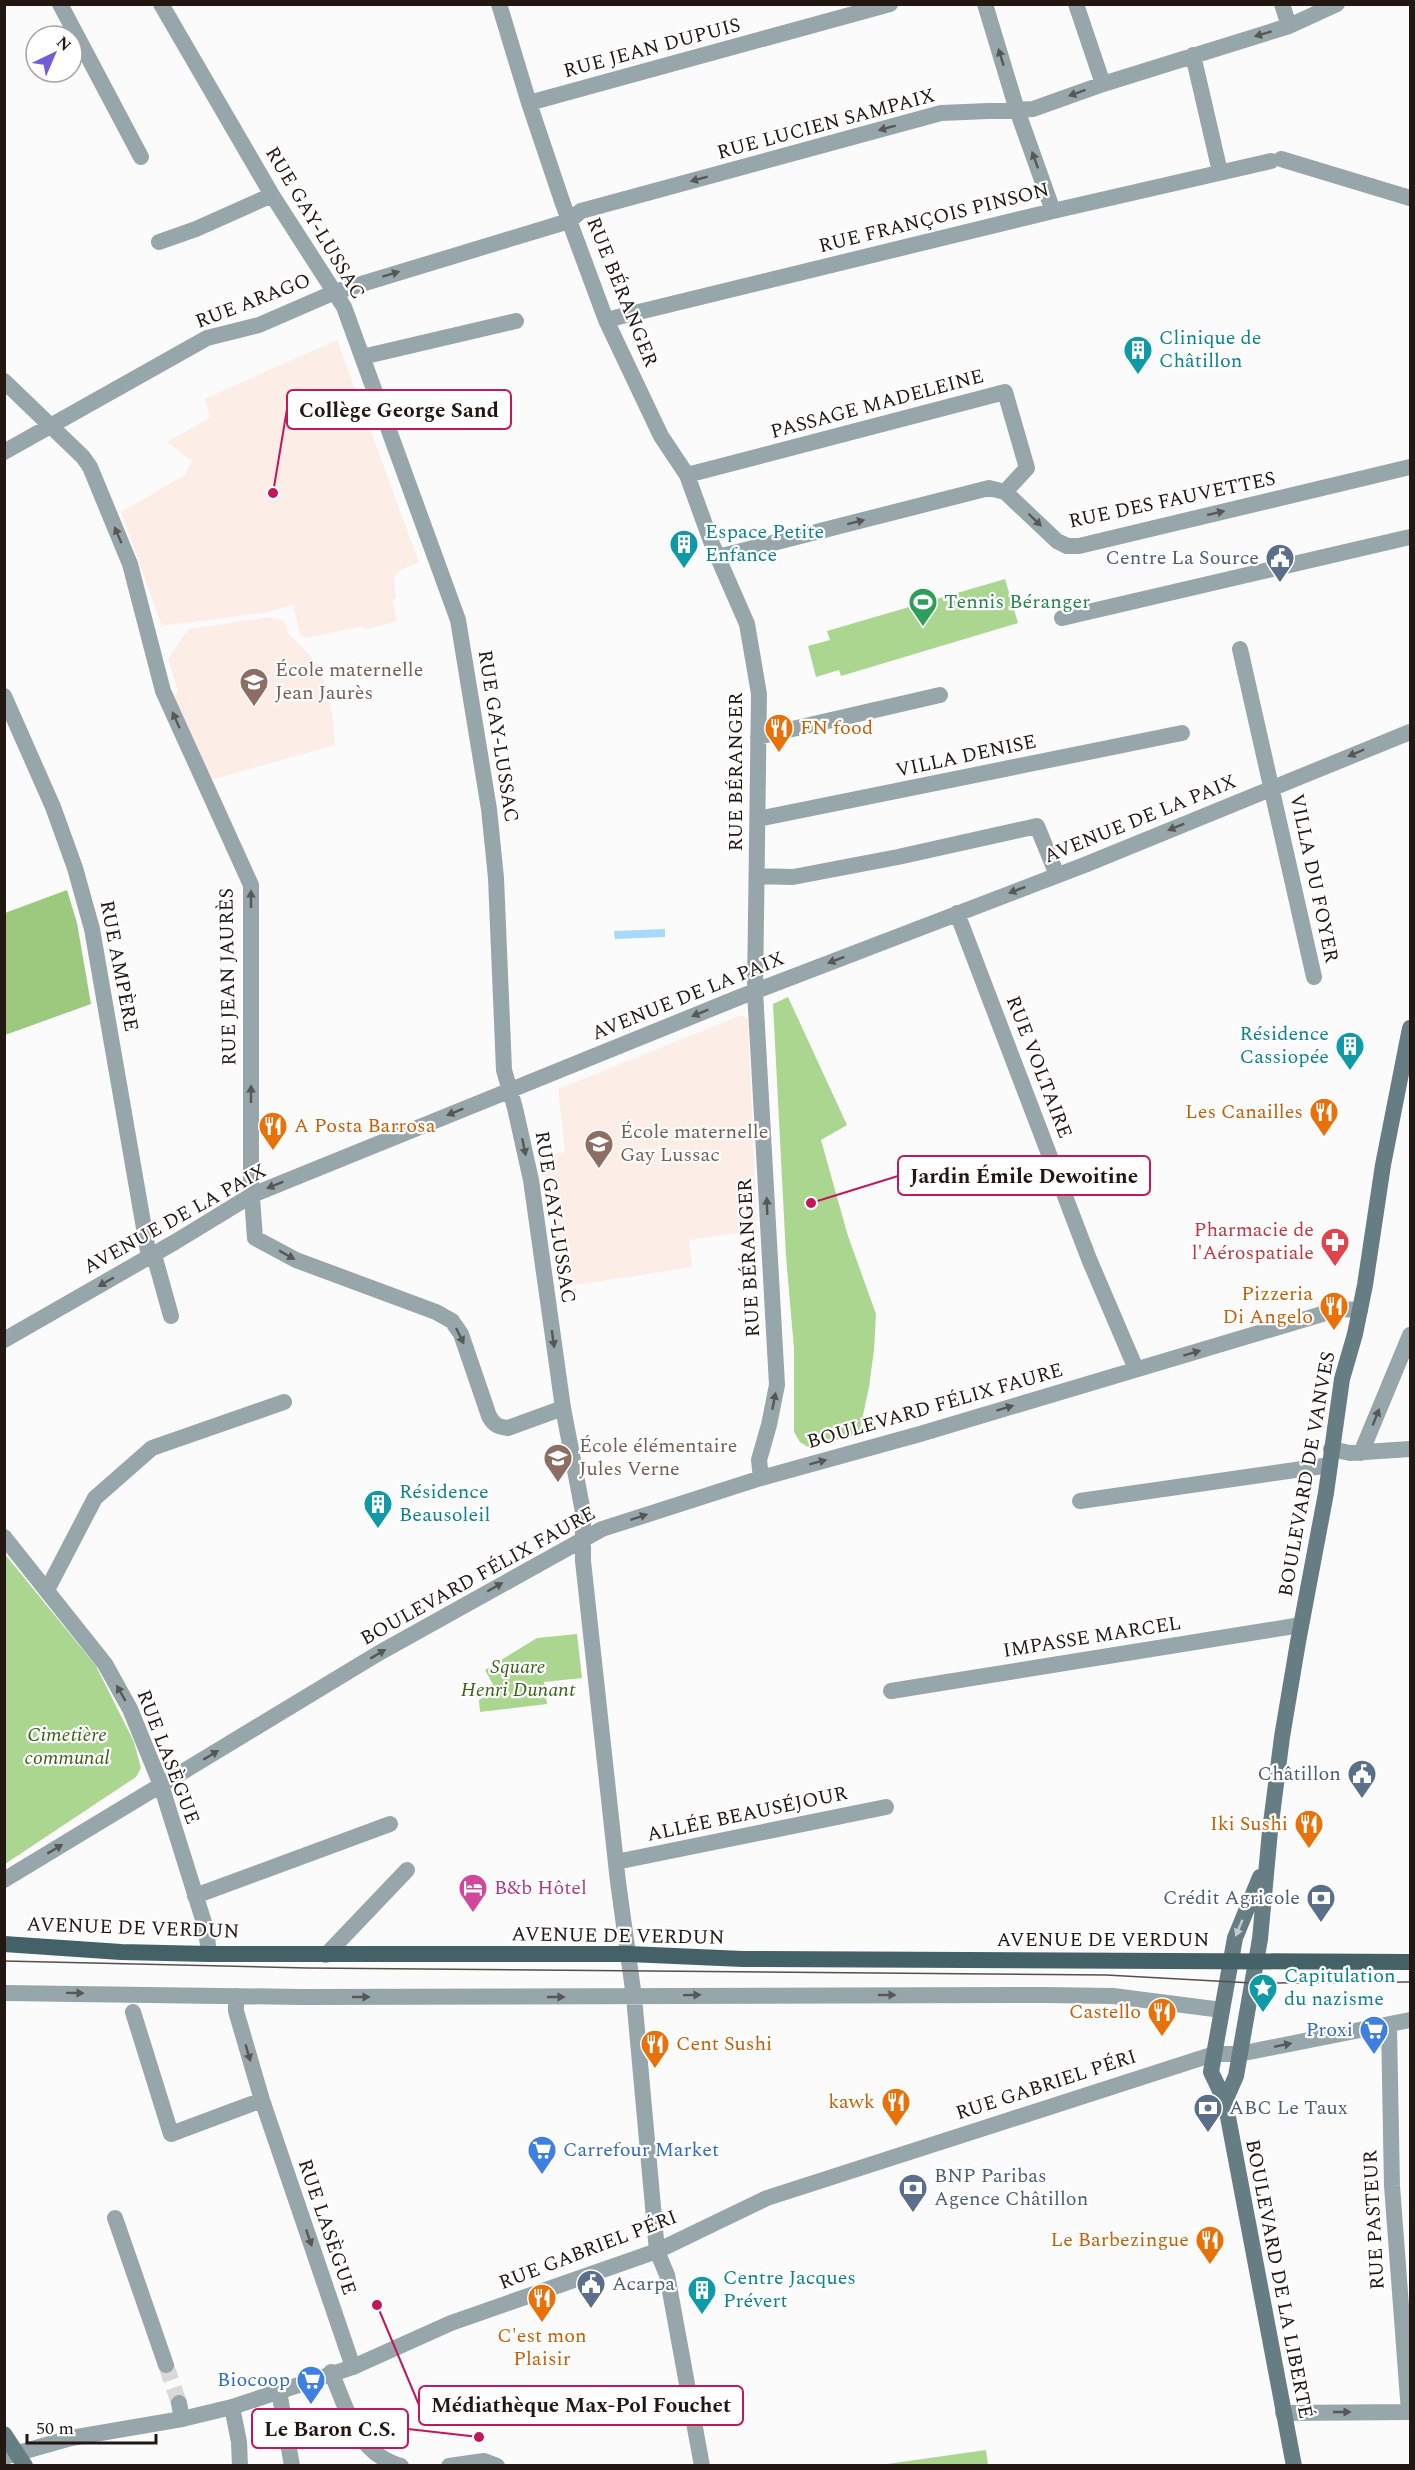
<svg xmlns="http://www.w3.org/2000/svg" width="1415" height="2470" viewBox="0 0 1415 2470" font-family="Spectral,serif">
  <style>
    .education { fill: #fcede7 }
    .green { fill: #abd68f }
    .forest { fill: #9dc97e }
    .water { fill: #a7d9f8 }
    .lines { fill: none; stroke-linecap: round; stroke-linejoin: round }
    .minor-tunnel { stroke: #dbd9d8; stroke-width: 16; stroke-dasharray: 16 8; stroke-linecap: butt }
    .minor { stroke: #96a6aa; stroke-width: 16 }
    .tertiary { stroke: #96a6aa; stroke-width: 16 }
    .secondary { stroke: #667d83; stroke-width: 16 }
    .primary { stroke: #436167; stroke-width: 16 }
    .tram { stroke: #584f4b; stroke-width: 1.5 }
    .oneway { fill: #575756 }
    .oneway2 { fill: #c2cbcd }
    .labels { text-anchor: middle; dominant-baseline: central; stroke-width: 4.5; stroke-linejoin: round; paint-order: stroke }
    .street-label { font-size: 20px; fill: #231712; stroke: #fff }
    .culture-label { font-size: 20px; fill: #0d838f; stroke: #fff; text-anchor: start }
    .service-label { font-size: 20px; fill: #4e5e75; stroke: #fff; text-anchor: end }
    .leisure-label { font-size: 20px; fill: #27864d; stroke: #fff; text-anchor: start }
    .education-label { font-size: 20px; fill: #785e54; stroke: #fff; text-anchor: start }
    .food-label { font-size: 20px; fill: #c56008; stroke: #fff; text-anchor: end }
    .health-label { font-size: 20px; fill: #be3a42; stroke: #fff; text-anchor: end }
    .park-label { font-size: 20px; font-style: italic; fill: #3a6215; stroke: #fff }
    .hotel-label { font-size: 20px; fill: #b23c85; stroke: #fff; text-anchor: start }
    .shop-label { font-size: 20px; fill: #366cbe; stroke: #fff; text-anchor: end }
    .leader { fill: none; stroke: #c2185b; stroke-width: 2 }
    .callout-dot { fill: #c2185b; stroke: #fff; stroke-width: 2 }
    .callout { fill: #fff; stroke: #c2185b; stroke-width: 2 }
    .callout-label { font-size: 21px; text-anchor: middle; font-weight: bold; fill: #231712 }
  </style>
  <rect width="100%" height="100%" fill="#fbfbfb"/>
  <path class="education" d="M337 340 419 562 400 570 394 578 396 598 392 600 397 621 364 630 363 626 306 638 300 635 293 604 269 612 162 626 121 512 185 475 192 461 167 442 211 417 204 399Z
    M270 617 284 621 288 633 320 666 333 717 335 745 211 780 173 697 178 691 168 659 188 629Z
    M742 1015 748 1019 757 1230 689 1240 692 1267 563 1287 552 1213 541 1158 565 1152 558 1089Z"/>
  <path class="green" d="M1005 579 1018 623 841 676 839 670 816 677 808 646 830 640 827 631Z
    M788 997 847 1125 821 1140 848 1236 876 1314 874 1350 869 1387 859 1434 808 1447 800 1442 794 1432V1349L786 1256 773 1004Z
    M4 1553 96 1666 134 1742 141 1768 136 1777 5 1864Z
    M577 1634 582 1678 544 1682 547 1704 480 1712 479 1700 496 1690 485 1670 537 1638Z
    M986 2450 988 2465H880Z"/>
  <path class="forest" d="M67 890 77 923 91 1004 5 1035V913Z"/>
  <path class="water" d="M665 929V937L615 939 614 931Z"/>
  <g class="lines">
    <path class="minor-tunnel" d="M166 2365 179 2403"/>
    <path class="minor" d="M60 4 141 157
      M161 4 272 195 344 307 458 620 489 809 496 878 504 1070 515 1108 531 1180 563 1408 583 1512V1561L618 1882 634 1997 657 2251 667 2275 702 2466
      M499 4 529 103 563 204 606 320 661 436 687 475 712 544 747 624 759 694 755 991 777 1385 769 1425 759 1460 761 1478
      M985 4 1017 110 1053 211
      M1076 4 1103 84
      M1282 4 1289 26
      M1193 55 1220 172
      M529 103 890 4
      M1281 159 1410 198
      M159 242 196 229 272 195
      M606 320 1053 211 1271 161
      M362 357 516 321
      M4 381 83 457 90 467 130 564 163 691 251 885V1184L255 1238 296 1260 436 1312 452 1321 461 1334 489 1416C494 1425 498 1427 508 1428L563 1408
      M4 452 207 338 259 325 335 292 569 221 581 211 941 113 1033 109 1103 84 1289 26 1337 4
      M687 475 1005 392 1027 468 1005 492
      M718 557 989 488 1005 492 1057 541 1067 546H1079L1410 467
      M1062 618 1410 537
      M1240 649 1314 977
      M4 696 53 807 75 868 92 929 149 1257
      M758 737 940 695
      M758 819 1182 733
      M757 876 793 877 898 857 1037 826 1057 875
      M957 913 1089 1259 1136 1369
      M154 1255 171 1316
      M4 1340 175 1242 252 1195 740 997 1087 864 1410 732
      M1331 1449 1350 1453 1410 1449
      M1361 1453 1410 1335
      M1080 1501 1330 1465
      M4 1537 105 1664 130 1709 161 1785 206 1929 209 1954
      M47 1590 95 1498 152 1448 284 1402
      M891 1691 1301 1625
      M616 1862 886 1807
      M4 1880 379 1653 602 1529 761 1478 920 1434 1339 1309 1360 1310
      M195 1896 390 1824
      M326 1955 407 1870
      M4 1993 302 1997 1044 1995 1113 1996 1222 2010
      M236 1996V2011L262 2100 353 2367
      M133 2012 171 2134 262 2100
      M1389 2025 1392 2186 1409 2412
      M1239 2054 1410 2020
      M115 2218 166 2365
      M331 2372C348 2411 356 2453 401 2466
      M279 2391 292 2466
      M179 2403 182 2419
      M232 2407 239 2442 240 2466
      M1283 2413 1410 2412
      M449 2466 484 2461 497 2466"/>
    <path class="tertiary" d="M4 2457 71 2438 182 2419 232 2407 353 2367 451 2323 657 2251 767 2198 1214 2054H1239"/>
    <path class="secondary" d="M1260 1877 1235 1938 1217 2038 1211 2072 1225 2101 1294 2466
      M1225 2101 1236 2076 1260 1939 1270 1831 1282 1737 1298 1642 1326 1493 1342 1379 1355 1334 1365 1285 1383 1165 1410 1028
      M4 2434 25 2466"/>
    <path class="primary" d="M4 1944 121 1952 209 1954H629L743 1959 1410 1962"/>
    <path class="tram" d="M4 1961 307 1968 1106 1975 1252 1983 1410 1982"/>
  </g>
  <defs><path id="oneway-solid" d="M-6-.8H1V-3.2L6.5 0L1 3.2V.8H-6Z" transform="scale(1.5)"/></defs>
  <g class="oneway">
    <use href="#oneway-solid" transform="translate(1263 34) rotate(163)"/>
    <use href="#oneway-solid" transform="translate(1001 57) rotate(-107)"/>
    <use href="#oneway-solid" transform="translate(1077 93) rotate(160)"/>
    <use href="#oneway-solid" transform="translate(887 128) rotate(165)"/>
    <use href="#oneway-solid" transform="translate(1035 160) rotate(-110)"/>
    <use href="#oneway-solid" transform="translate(699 179) rotate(165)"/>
    <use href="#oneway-solid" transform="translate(391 274) rotate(-17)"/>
    <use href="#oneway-solid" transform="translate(1216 513) rotate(-13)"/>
    <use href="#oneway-solid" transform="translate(1035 520) rotate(44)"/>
    <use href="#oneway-solid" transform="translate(856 522) rotate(-14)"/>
    <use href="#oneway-solid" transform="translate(118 535) rotate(-113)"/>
    <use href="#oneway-solid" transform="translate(176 720) rotate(-114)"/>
    <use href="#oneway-solid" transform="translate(1356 753) rotate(157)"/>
    <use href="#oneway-solid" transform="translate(1176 827) rotate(158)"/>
    <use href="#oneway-solid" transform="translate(1017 890) rotate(159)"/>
    <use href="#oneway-solid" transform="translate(251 899) rotate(-90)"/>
    <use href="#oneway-solid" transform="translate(836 960) rotate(159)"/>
    <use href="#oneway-solid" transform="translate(700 1013) rotate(158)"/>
    <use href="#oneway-solid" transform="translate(251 1094) rotate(-90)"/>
    <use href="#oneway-solid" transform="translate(455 1112) rotate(158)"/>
    <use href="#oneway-solid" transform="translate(524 1147) rotate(78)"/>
    <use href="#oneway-solid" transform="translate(275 1185) rotate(158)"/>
    <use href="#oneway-solid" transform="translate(767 1206) rotate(-92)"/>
    <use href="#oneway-solid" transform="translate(287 1255) rotate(29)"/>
    <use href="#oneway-solid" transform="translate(106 1282) rotate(150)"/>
    <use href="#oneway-solid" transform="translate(460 1336) rotate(64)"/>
    <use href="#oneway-solid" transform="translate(553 1339) rotate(82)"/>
    <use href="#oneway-solid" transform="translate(1192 1353) rotate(-17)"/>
    <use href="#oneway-solid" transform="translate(774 1401) rotate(-79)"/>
    <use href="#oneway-solid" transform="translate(1005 1408) rotate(-17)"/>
    <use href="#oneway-solid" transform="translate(1376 1417) rotate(-68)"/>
    <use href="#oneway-solid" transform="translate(818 1462) rotate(-15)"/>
    <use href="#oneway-solid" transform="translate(639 1517) rotate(-18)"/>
    <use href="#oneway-solid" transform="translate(495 1587) rotate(-30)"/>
    <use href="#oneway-solid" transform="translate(378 1654) rotate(-31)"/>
    <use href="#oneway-solid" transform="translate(121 1693) rotate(-120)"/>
    <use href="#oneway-solid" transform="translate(211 1755) rotate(-31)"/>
    <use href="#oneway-solid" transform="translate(55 1849) rotate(-31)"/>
    <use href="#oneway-solid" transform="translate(75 1993) rotate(1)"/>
    <use href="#oneway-solid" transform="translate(692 1995) rotate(-1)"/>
    <use href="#oneway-solid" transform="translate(887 1995)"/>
    <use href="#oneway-solid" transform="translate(361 1997)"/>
    <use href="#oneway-solid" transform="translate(556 1997)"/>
    <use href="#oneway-solid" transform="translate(1283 2045) rotate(-12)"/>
    <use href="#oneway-solid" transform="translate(248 2053) rotate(74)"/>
    <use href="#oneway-solid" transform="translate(309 2238) rotate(71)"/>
    <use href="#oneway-solid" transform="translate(1342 2412)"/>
  </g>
  <use class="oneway2" href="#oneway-solid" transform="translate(1239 1928) rotate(113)"/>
  <defs>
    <g id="building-pin" transform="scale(1.5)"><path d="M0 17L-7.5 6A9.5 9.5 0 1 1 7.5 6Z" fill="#0f9aa8" stroke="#fff"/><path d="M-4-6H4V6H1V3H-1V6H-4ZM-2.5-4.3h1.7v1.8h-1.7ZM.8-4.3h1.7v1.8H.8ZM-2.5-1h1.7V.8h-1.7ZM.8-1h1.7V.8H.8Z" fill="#fff"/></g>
    <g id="civic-pin" transform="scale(1.5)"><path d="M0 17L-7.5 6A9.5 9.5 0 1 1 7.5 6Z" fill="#5c6f8a" stroke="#fff"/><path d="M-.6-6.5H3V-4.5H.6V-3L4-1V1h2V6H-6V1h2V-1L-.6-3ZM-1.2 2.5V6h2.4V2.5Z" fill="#fff"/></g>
    <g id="stadium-pin" transform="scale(1.5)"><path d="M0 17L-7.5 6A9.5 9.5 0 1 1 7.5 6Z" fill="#2e9e5b" stroke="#fff"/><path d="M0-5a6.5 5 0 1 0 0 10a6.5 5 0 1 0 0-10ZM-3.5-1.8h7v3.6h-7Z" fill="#fff"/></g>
    <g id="school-pin" transform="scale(1.5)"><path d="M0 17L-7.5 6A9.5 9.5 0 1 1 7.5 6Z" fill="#8d6e63" stroke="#fff"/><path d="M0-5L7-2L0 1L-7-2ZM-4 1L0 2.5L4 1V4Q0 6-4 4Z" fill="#fff"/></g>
    <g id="restaurant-pin" transform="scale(1.5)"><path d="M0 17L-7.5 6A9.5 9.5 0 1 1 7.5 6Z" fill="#e8710a" stroke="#fff"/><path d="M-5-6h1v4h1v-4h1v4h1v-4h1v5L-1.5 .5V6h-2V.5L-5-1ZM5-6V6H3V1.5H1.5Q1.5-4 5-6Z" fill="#fff"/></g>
    <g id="pharmacy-pin" transform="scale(1.5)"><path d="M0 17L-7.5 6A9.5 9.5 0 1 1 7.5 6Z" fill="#e0444e" stroke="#fff"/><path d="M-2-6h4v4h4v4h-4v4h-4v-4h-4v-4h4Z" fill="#fff"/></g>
    <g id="hotel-pin" transform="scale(1.5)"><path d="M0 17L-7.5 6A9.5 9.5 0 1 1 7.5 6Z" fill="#d1479c" stroke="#fff"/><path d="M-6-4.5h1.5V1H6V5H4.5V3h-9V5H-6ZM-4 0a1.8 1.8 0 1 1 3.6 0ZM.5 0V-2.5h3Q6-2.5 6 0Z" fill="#fff"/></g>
    <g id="bank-pin" transform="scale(1.5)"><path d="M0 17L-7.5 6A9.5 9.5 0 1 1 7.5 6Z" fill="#5c6f8a" stroke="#fff"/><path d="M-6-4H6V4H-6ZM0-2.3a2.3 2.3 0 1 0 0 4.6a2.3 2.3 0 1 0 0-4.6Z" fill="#fff"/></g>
    <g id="sight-pin" transform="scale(1.5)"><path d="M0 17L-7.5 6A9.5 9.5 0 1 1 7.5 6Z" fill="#0f9aa8" stroke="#fff"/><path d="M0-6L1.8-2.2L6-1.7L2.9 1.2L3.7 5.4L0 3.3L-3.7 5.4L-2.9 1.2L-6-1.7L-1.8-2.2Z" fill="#fff"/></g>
    <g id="supermarket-pin" transform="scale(1.5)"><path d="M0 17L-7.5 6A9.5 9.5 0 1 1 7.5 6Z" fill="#3f7fe0" stroke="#fff"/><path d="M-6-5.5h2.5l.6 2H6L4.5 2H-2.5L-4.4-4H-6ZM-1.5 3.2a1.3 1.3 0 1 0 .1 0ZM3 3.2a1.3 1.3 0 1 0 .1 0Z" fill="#fff"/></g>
  </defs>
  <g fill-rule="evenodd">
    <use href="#building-pin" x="1138" y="350"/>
    <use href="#building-pin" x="684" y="544"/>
    <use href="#civic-pin" x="1280" y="558"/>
    <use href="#stadium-pin" x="923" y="602"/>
    <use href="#school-pin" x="254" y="682"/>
    <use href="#restaurant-pin" x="779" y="728"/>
    <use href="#building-pin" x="1350" y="1046"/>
    <use href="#restaurant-pin" x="1324" y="1112"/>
    <use href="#restaurant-pin" x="273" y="1126"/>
    <use href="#school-pin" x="599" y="1144"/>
    <use href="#pharmacy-pin" x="1335" y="1242"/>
    <use href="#restaurant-pin" x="1334" y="1306"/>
    <use href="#school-pin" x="558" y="1458"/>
    <use href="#building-pin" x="378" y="1504"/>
    <use href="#civic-pin" x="1362" y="1774"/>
    <use href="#restaurant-pin" x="1309" y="1824"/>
    <use href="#hotel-pin" x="473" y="1888"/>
    <use href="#bank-pin" x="1321" y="1898"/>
    <use href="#sight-pin" x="1263" y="1988"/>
    <use href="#restaurant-pin" x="1162" y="2012"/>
    <use href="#supermarket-pin" x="1374" y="2030"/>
    <use href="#restaurant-pin" x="655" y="2044"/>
    <use href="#restaurant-pin" x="896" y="2102"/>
    <use href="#bank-pin" x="1208" y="2108"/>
    <use href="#supermarket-pin" x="542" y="2150"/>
    <use href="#bank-pin" x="913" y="2188"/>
    <use href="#restaurant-pin" x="1210" y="2240"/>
    <use href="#civic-pin" x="591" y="2284"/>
    <use href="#building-pin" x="702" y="2290"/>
    <use href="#restaurant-pin" x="542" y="2298"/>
    <use href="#supermarket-pin" x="311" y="2380"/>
  </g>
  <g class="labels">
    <g class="street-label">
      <text transform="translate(652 48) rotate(-15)">RUE JEAN DUPUIS</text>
      <text transform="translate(826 124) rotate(-15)">RUE LUCIEN SAMPAIX</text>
      <text transform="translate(934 218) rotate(-14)">RUE FRANÇOIS PINSON</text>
      <text transform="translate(315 223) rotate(59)">RUE GAY-LUSSAC</text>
      <text transform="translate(622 292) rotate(68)">RUE BÉRANGER</text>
      <text transform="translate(253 301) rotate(-21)">RUE ARAGO</text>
      <text transform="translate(877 404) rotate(-15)">PASSAGE MADELEINE</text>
      <text transform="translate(1172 500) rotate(-12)">RUE DES FAUVETTES</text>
      <text transform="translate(498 736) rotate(81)">RUE GAY-LUSSAC</text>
      <text transform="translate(966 756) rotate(-12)">VILLA DENISE</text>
      <text transform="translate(736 772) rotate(-90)">RUE BÉRANGER</text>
      <text transform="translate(1140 819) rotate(-22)">AVENUE DE LA PAIX</text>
      <text transform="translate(1314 878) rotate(78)">VILLA DU FOYER</text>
      <text transform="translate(119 966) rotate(79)">RUE AMPÈRE</text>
      <text transform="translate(228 977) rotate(-91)">RUE JEAN JAURÈS</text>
      <text transform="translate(688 996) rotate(-22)">AVENUE DE LA PAIX</text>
      <text transform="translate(1039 1067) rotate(69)">RUE VOLTAIRE</text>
      <text transform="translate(555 1217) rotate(81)">RUE GAY-LUSSAC</text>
      <text transform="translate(175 1219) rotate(-29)">AVENUE DE LA PAIX</text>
      <text transform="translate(749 1258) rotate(-93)">RUE BÉRANGER</text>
      <text transform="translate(935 1406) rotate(-16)">BOULEVARD FÉLIX FAURE</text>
      <text transform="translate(1307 1474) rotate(-80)">BOULEVARD DE VANVES</text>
      <text transform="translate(478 1576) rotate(-29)">BOULEVARD FÉLIX FAURE</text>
      <text transform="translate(1092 1637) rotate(-9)">IMPASSE MARCEL</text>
      <text transform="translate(168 1757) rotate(69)">RUE LASÈGUE</text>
      <text transform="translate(747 1814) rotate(-12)">ALLÉE BEAUSÉJOUR</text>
      <text transform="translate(133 1928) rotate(2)">AVENUE DE VERDUN</text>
      <text transform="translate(618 1936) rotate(1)">AVENUE DE VERDUN</text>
      <text x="1103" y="1940">AVENUE DE VERDUN</text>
      <text transform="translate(1046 2085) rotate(-18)">RUE GABRIEL PÉRI</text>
      <text transform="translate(1374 2220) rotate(-93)">RUE PASTEUR</text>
      <text transform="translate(327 2227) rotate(71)">RUE LASÈGUE</text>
      <text transform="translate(588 2250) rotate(-21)">RUE GABRIEL PÉRI</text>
      <text transform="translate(1279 2279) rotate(79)">BOULEVARD DE LA LIBERTÉ</text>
    </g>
    <g class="culture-label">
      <text x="1159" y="338">Clinique de<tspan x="1159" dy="23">Châtillon</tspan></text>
      <text x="705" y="532">Espace Petite<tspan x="705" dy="23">Enfance</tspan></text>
      <text x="1329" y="1034" text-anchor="end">Résidence<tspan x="1329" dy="23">Cassiopée</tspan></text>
      <text x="399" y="1492">Résidence<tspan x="399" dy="23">Beausoleil</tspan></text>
      <text x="1284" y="1976">Capitulation<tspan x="1284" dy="23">du nazisme</tspan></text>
      <text x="723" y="2278">Centre Jacques<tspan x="723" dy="23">Prévert</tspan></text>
    </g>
    <g class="service-label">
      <text x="1259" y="558">Centre La Source</text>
      <text x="1341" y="1774">Châtillon</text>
      <text x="1300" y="1898">Crédit Agricole</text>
      <text x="1229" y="2108" text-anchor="start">ABC Le Taux</text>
      <text x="934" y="2176" text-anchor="start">BNP Paribas<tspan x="934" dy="23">Agence Châtillon</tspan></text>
      <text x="612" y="2284" text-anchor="start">Acarpa</text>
    </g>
    <g class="leisure-label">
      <text x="944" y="602">Tennis Béranger</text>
    </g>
    <g class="education-label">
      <text x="275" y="670">École maternelle<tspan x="275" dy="23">Jean Jaurès</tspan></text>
      <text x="620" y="1132">École maternelle<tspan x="620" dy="23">Gay Lussac</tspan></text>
      <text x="579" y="1446">École élémentaire<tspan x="579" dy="23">Jules Verne</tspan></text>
    </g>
    <g class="food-label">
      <text x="800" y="728" text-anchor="start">FN food</text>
      <text x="1303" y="1112">Les Canailles</text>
      <text x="294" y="1126" text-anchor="start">A Posta Barrosa</text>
      <text x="1313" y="1294">Pizzeria<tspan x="1313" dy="23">Di Angelo</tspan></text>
      <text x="1288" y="1824">Iki Sushi</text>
      <text x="1141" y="2012">Castello</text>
      <text x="676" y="2044" text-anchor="start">Cent Sushi</text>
      <text x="875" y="2102">kawk</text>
      <text x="1189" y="2240">Le Barbezingue</text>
      <text x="542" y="2336" text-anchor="middle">C'est mon<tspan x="542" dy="23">Plaisir</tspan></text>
    </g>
    <g class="health-label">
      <text x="1314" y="1230">Pharmacie de<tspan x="1314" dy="23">l'Aérospatiale</tspan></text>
    </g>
    <g class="park-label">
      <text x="518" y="1667">Square<tspan x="518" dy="23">Henri Dunant</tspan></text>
      <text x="67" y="1735">Cimetière<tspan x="67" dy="23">communal</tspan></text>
    </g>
    <g class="hotel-label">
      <text x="494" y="1888">B&amp;b Hôtel</text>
    </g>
    <g class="shop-label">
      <text x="1353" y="2030">Proxi</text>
      <text x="563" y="2150" text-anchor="start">Carrefour Market</text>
      <text x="290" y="2380">Biocoop</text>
    </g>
  </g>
  <path class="leader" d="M273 493L287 409M811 1203L898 1176M377 2305L419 2405M479 2437L408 2429"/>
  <g class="callout-dot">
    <circle cx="273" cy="493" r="6"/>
    <circle cx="811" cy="1203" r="6"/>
    <circle cx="377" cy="2305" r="6"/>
    <circle cx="479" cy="2437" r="6"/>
  </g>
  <g class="callout">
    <rect x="287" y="390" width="224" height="39" rx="6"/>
    <rect x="898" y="1156" width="252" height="39" rx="6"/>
    <rect x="419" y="2386" width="324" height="39" rx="6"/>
    <rect x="252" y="2409" width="156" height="39" rx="6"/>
  </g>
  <g class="callout-label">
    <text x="399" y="417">Collège George Sand</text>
    <text x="1024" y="1183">Jardin Émile Dewoitine</text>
    <text x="581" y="2412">Médiathèque Max-Pol Fouchet</text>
    <text x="330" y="2436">Le Baron C.S.</text>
  </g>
  <rect width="1415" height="2470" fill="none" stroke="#231712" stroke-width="12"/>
  <g transform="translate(54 54) rotate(44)"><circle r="28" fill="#ffffff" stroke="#a7a2a0" stroke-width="1.5"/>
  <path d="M0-4.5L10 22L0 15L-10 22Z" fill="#725dd7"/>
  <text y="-9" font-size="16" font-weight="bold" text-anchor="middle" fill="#231712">N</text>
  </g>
  <path d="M27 2434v9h129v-9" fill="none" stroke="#231712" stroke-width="3"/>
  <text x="36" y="2434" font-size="18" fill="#231712" stroke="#ffffff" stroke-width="4.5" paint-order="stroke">50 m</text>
</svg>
